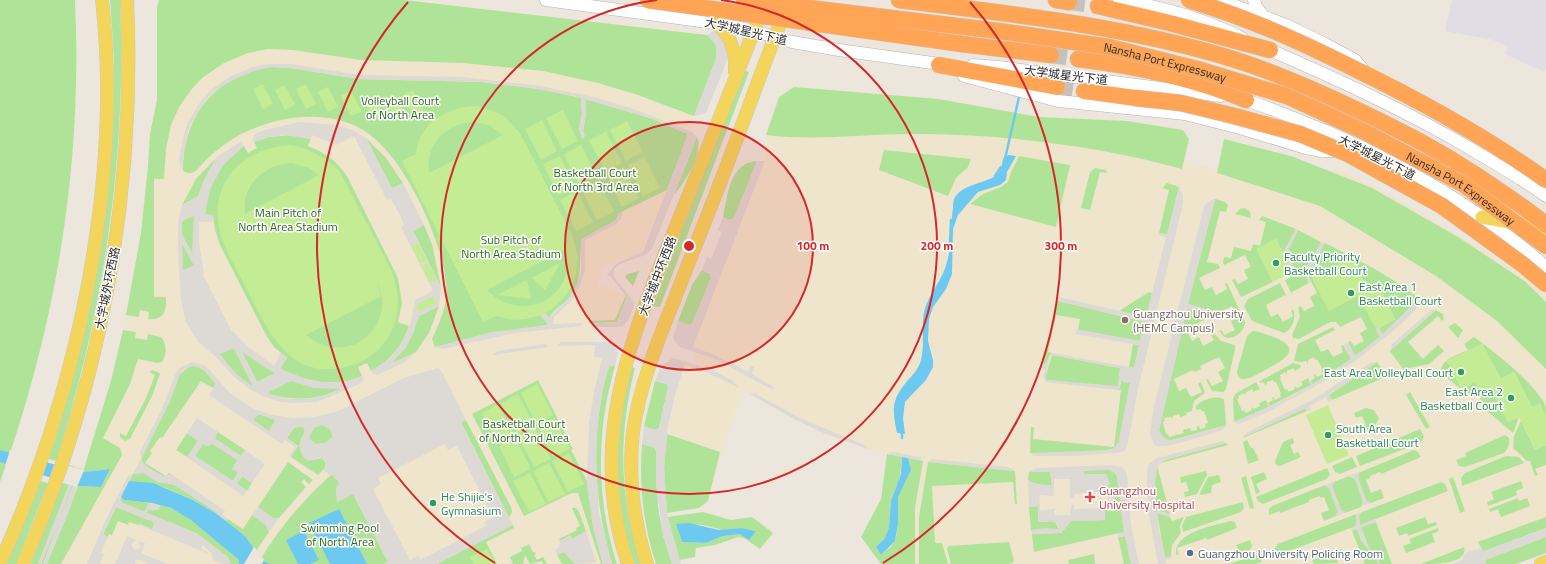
<svg xmlns="http://www.w3.org/2000/svg" width="1546" height="564" viewBox="0 0 1546 564" font-family="'Titillium Web','Noto Sans SC',sans-serif">
  <style>
    .industrial { fill: #e0dde5 }
    .education { fill: #efe5cc }
    .green { fill: #afe498; fill-rule: evenodd }
    .pitch { fill: #c3ec94; fill-rule: evenodd }
    .plaza { fill: #ddd9d4; fill-rule: evenodd }
    .water { fill: #6ec9f1 }
    .pier { fill: #ede6dd }
    .lines { fill: none; stroke-linecap: round; stroke-linejoin: round }
    .stream { stroke: #6ec9f1; stroke-width: 2.5 }
    .highway-tunnel { stroke: #c6c1b9; stroke-width: 16; stroke-dasharray: 16 8; stroke-linecap: butt }
    .secondary-casing { stroke: #b1b3bf; stroke-width: 13 }
    .primary-casing { stroke: #c8c8c8; stroke-width: 14 }
    .highway-casing { stroke: #c8c8c8; stroke-width: 17 }
    .secondary { stroke: #fff; stroke-width: 12 }
    .primary { stroke: #f3d55c; stroke-width: 13 }
    .highway { stroke: #ffa555; stroke-width: 16 }
    .highway-bridge-casing { stroke: #c8c8c8; stroke-width: 17; stroke-linecap: butt }
    .highway-bridge { stroke: #ffa555; stroke-width: 16 }
    .ring { fill: none; stroke: #d62828; stroke-width: 2 }
    .leisure-dot { fill: #2e9e5b; stroke: #fff; stroke-width: 1.5 }
    .education-dot { fill: #8d6e63; stroke: #fff; stroke-width: 1.5 }
    .health-dot { fill: #e0444e; stroke: #fff; stroke-width: 1.5 }
    .service-dot { fill: #5c6f8a; stroke: #fff; stroke-width: 1.5 }
    .labels { text-anchor: middle; dominant-baseline: central; stroke-width: 3; stroke-linejoin: round; paint-order: stroke }
    .street-label { font-size: 12px; fill: #2b2b2b; stroke: #fff }
    .park-label { font-size: 12px; fill: #276919; stroke: #fff }
    .leisure-label { font-size: 12px; fill: #27864d; stroke: #fff; text-anchor: start }
    .education-label { font-size: 12px; fill: #785e54; stroke: #fff; text-anchor: start }
    .health-label { font-size: 12px; fill: #be3a42; stroke: #fff; text-anchor: start }
    .service-label { font-size: 12px; fill: #4e5e75; stroke: #fff; text-anchor: start }
    .centre { fill: #d62828; stroke: #fff; stroke-width: 2 }
    .ring-label { font-size: 12px; text-anchor: middle; font-weight: bold; fill: #d62828; stroke: #fff; stroke-width: 3; stroke-linejoin: round; paint-order: stroke }
  </style>
  <rect width="100%" height="100%" fill="#ede6dd"/>
  <path class="industrial" d="M1452 0H1546V67L1544 72 1505 54 1508 46 1493 40 1445 31Z"/>
  <path class="education" d="M159 0H404L707 35 716 59 643 252 603 267 597 284 626 295 615 321H596L594 357 602 358 589 423 587 485 597 543 603 564H47L89 455 111 381 121 340 141 233 148 166 150 134 157 100V7Z
    M794 87 938 99 1039 117 1127 121 1183 130 1189 139 1185 161 1216 169 1222 150 1297 170 1341 171 1388 194 1487 252 1546 293V528L1465 553 1452 564H891L876 511 882 495 887 454 868 449 814 429 742 390 716 471 665 451 676 391 686 361 692 363 694 360 696 353 691 351 765 161 766 135 779 97Z"/>
  <path class="green" d="M0 0H75C83 165 56 327 0 482Z
    M110 0H120C127 157 104 311 56 461L49 459C88 341 112 215 114 91 115 61 112 30 110 0Z
    M159 0H404L672 31 707 35 714 41 717 49 716 59 694 116 638 95 598 83 543 71 464 63 361 60 293 50 268 49 248 53 224 63 202 78 191 90 179 107 171 125 166 149 164 179H154V297H166C167 310 164 321 148 319L149 312 140 310 139 317 126 315 141 233 148 166 150 134 157 100V7Z
    M270 67 290 68 359 79 481 82 540 89 581 98 582 114 579 129 585 137 583 131 586 114 585 99 650 118 688 134 667 190 619 213 616 220 582 239C578 259 584 277 571 296 565 304 553 309 549 318L545 313 541 315 547 323V325L482 335 435 347 432 339C437 328 442 317 445 305 450 280 440 252 431 228 419 196 393 148 363 130 327 108 277 116 241 134 229 141 217 149 207 159 203 163 199 169 194 172 190 174 187 173 183 171 183 116 214 76 270 67Z
    M743 70 749 72 660 307 653 306Z
    M794 87 938 99 1039 117 1127 121 1183 130 1189 139 1182 169C1095 145 1002 134 912 134 863 134 815 141 766 135L779 97Z
    M292 135 311 139 308 146C324 152 337 161 347 176L398 278 402 303 398 322 409 326C402 346 390 361 371 371L367 363 358 367 362 376C334 389 307 381 280 369L287 358 274 347 266 335 220 245 215 230 213 215H205C208 185 219 163 244 146L248 153 257 148 254 142 269 137Z
    M697 137C704 153 684 183 674 195Z
    M366 138 386 158 403 183 392 189Z
    M1224 139 1291 156 1372 188 1458 237 1526 282 1546 302V369L1497 321 1436 276 1320 206 1217 173Z
    M884 150 971 159 968 167 956 178 948 196 879 170Z
    M1019 156 1070 165 1056 227 970 204 983 194 1001 187 1008 182 1011 172Z
    M217 157 205 178 198 196 182 205 196 179Z
    M757 161 734 218 730 220 723 217C728 195 729 163 757 161Z
    M1095 168 1106 170 1107 173 1100 172 1090 210 1081 208 1090 172Z
    M1167 183 1179 187 1167 235 1159 233 1169 190 1162 188Z
    M1215 199 1225 202 1228 205 1226 212 1220 211 1207 262 1218 264 1220 268 1199 278 1205 290 1212 287 1216 295 1227 289 1225 284 1227 283 1245 322C1244 333 1234 340 1224 337L1219 331 1222 330 1224 335 1235 330 1231 321 1238 317 1232 306 1212 316V319L1205 309 1188 304Z
    M1245 208 1250 212 1251 218 1235 214 1240 209Z
    M195 215 193 255 182 235V221Z
    M1262 216 1296 229 1283 253 1276 239 1257 249 1273 282 1241 297 1232 280 1235 279 1238 284 1248 279 1244 270 1251 267 1245 255 1224 265 1223 262 1224 257 1231 258 1234 247 1251 251 1253 244 1260 246 1266 222 1259 220Z
    M424 225 432 244 441 287 413 231Z
    M1298 230 1321 242 1311 263 1296 271 1287 253Z
    M182 243 194 265 183 271Z
    M1325 243C1341 251 1413 287 1418 300L1383 334 1379 328 1395 319 1379 286 1369 291 1352 258 1318 275 1313 266Z
    M1311 267 1316 276 1312 278 1329 310 1359 295 1380 337 1355 356 1348 342 1351 341 1354 346 1364 341 1360 333 1367 329 1361 317 1340 327 1336 322H1330L1299 339 1293 338 1292 335 1300 317 1298 307 1301 306 1304 311 1314 306 1310 297 1317 293 1305 270Z
    M702 270 710 274 711 278 692 324 689 325 678 321 692 285Z
    M639 271 633 286 625 277 628 274Z
    M1303 271 1309 283 1292 292V295L1285 280Z
    M1280 283 1287 297 1285 295 1266 305 1271 317 1278 314 1283 322 1293 316 1291 311 1293 309C1297 317 1292 330 1284 333L1252 321 1244 306 1248 299Z
    M1149 292 1152 293 1146 318 1119 311Z
    M626 295V299L617 322 589 323V321L615 320Z
    M1058 301 1145 322 1140 341 1078 330 1080 319 1056 315 1048 352 1054 354H1050L1046 364 1042 363Z
    M439 306 429 333 416 352 389 365 406 347 419 316Z
    M1187 308 1202 313 1208 321 1206 319 1186 329 1192 341 1199 337 1203 346 1214 340 1211 335 1214 333 1221 341 1235 345V349L1226 389 1223 392 1212 391 1206 380 1208 379 1212 386 1223 381 1218 372 1225 368 1219 357 1200 366 1201 369 1195 372 1193 370 1174 379 1179 391 1186 388 1191 397 1202 392 1198 384 1201 382 1205 393 1194 401 1192 411 1186 413 1187 415 1180 417 1179 414 1173 416 1172 419 1171 417 1164 418 1165 421 1163 422 1166 434H1168L1169 437 1176 435 1175 432 1177 435 1184 433 1183 430 1190 428 1191 431 1197 430V426H1199L1200 429 1206 427 1205 424 1208 423 1204 411H1202L1201 409 1196 410V406C1202 399 1216 395 1224 399L1226 423V425L1169 441 1163 437 1159 430Z
    M1436 310 1443 314 1444 319 1442 321 1438 316 1408 342 1423 359 1438 345 1444 351 1429 364 1403 369 1390 351Z
    M1455 323 1463 330 1458 338 1448 327Z
    M1333 327 1335 330 1315 340 1321 352 1328 349 1333 357 1343 352 1341 346 1343 345 1351 359 1313 384 1310 381 1315 378 1314 375 1315 374 1317 377 1323 374 1321 371 1323 370 1317 359 1315 360 1314 357 1308 360V364L1306 361 1301 362 1294 361 1298 344Z
    M123 330 136 332 135 338 147 340 148 334 161 337C167 344 167 354 162 362L157 363 138 359 130 384 103 438 120 448 122 455 61 564H47L78 486 101 487 110 469 83 472 111 381Z
    M1253 331C1260 331 1267 335 1274 337 1304 349 1284 360 1267 369 1259 373 1250 380 1241 379L1237 374V371L1247 336Z
    M1474 337C1497 354 1530 379 1545 404 1546 407 1546 412 1546 416L1540 404 1532 407 1514 372 1501 379 1482 344 1447 361 1462 389 1475 382 1480 393H1466L1443 375 1441 369C1445 357 1458 355 1468 350L1464 344Z
    M1133 344 1139 345 1134 368 1129 367Z
    M234 348 254 388 237 375 219 354Z
    M241 350 275 373 257 382Z
    M1052 355 1120 368 1118 386 1117 387 1047 380 1045 378Z
    M1377 362 1388 376 1332 400 1329 395Z
    M1293 363 1300 365 1301 367 1295 371 1293 368 1287 371V375L1286 372 1280 375 1281 378 1280 379 1285 390 1287 389 1289 392 1295 389 1294 386 1297 388 1303 385 1301 382 1308 378 1311 385 1270 406 1268 403 1273 400 1272 397H1273L1275 400 1281 397 1280 394 1281 393 1276 382H1274L1273 380 1267 382 1266 386 1263 382 1260 383V381Z
    M611 365 615 366C596 431 596 500 617 564H612C596 507 591 452 602 394 604 386 605 371 611 365Z
    M190 366C203 365 208 375 216 384L213 388 201 381 162 438 160 437 150 451 152 453 145 463 166 476 169 473 171 474 167 477C158 475 143 468 141 458L170 401 180 374Z
    M630 367 635 368C618 437 619 497 641 564H633L622 525 616 450Z
    M152 370 158 372 160 374 152 396 130 439 125 441 120 437V433L126 436 146 398 155 375 149 372Z
    M292 380 314 388H343C318 400 293 402 266 393Z
    M538 380 573 449 571 450 587 481 593 527 603 564H601L578 493H572L524 516 472 414Z
    M655 381 667 384 668 387 659 428 655 430 644 426Z
    M1121 381 1130 383 1119 442 1114 449 1077 453H1030L1031 427H1034L1033 439 1114 447 1121 390H1116L1120 388Z
    M1256 382 1260 389 1253 392 1252 389 1246 392 1245 395 1244 393 1238 396 1239 398 1237 399 1242 411 1244 410 1246 413 1252 410 1251 407 1254 409 1260 406 1259 403 1266 400 1269 407 1234 422 1233 399 1235 394Z
    M1491 390 1508 422 1519 417 1513 433 1479 404 1482 394Z
    M1410 392 1430 427 1426 429 1406 395Z
    M1306 408 1307 411 1243 438V437Z
    M1366 408 1374 410 1379 419 1375 426 1363 432 1361 427 1366 425 1362 416 1356 418 1354 413Z
    M258 414 276 420 269 431 253 420Z
    M466 420 511 507 512 512 509 518 461 422Z
    M1521 421 1535 450 1546 445V465L1535 469 1538 475 1535 476 1530 461H1527L1513 448 1514 436Z
    M322 425 330 429 333 437 326 443 316 444 310 439V434L315 427Z
    M300 426 303 427 305 431 300 442V449L313 460 322 458 326 463 325 468 318 475 291 457 298 446 287 438 294 428Z
    M1420 429 1424 437 1420 443 1360 466 1356 456Z
    M218 432 245 450 241 456 214 438Z
    M187 433 198 441 187 457 176 450Z
    M667 434 720 452 708 501 699 508 667 513 664 468Z
    M1505 435 1509 438C1510 444 1508 449 1504 453L1465 467 1459 466 1456 460 1466 456 1465 453Z
    M1293 438 1294 443 1290 445 1294 454 1298 452 1301 457 1280 466 1276 465 1275 461 1283 442Z
    M1247 440 1251 448H1253L1259 460 1248 464 1243 442Z
    M211 443 238 460V473L233 481 195 456 203 444Z
    M1226 443 1228 445 1161 463 1165 460Z
    M642 444 655 448 656 451 658 507 663 535 672 564H656C643 524 639 485 642 444Z
    M1414 450 1418 452 1421 457 1381 474 1380 472 1370 476V478L1366 480 1371 493 1381 489 1384 498 1371 503 1367 502 1357 476 1358 473Z
    M887 454 923 461 915 508V564H881L861 537 881 499ZM902 457 908 458C915 477 901 482 898 498 895 513 901 528 894 542 892 548 885 550 881 555L876 547 885 538 889 527 891 501 900 476Z
    M1506 456 1519 457 1524 463 1462 486 1461 478 1465 473Z
    M1352 457 1357 467 1340 474 1335 472 1332 466Z
    M288 462 313 480 309 484 304 479 301 482 306 487 279 518H273L258 507Z
    M928 462 1015 471 1017 504H1015L1013 482 932 486 935 543H942L948 564H919V517Z
    M69 465 76 467 38 564H31Z
    M1157 466 1170 514 1156 510 1155 480Z
    M78 468H80L43 564H41Z
    M1327 468 1330 474 1327 479 1263 504 1258 501 1256 497Z
    M1107 469 1114 472 1117 476 1124 532 1034 552 1032 534 1061 533 1071 521 1105 520V505L1115 504V490H1104L1110 483 1084 474V471Z
    M1206 471 1207 475 1197 494 1185 497 1184 492 1189 491 1186 482 1181 483 1180 477Z
    M1029 472H1050L1052 485C1042 485 1036 485 1028 480Z
    M1264 472 1267 479 1256 484 1260 492 1256 494 1251 477Z
    M144 473 158 482 173 484 218 513 217 514 193 500 164 487 121 497 124 500 149 503 145 512 123 503 120 500 133 474Z
    M332 474 340 484 336 488 337 502 353 494 388 562 384 564H272L263 561 261 558C281 526 304 499 332 474Z
    M1219 475 1221 482 1212 485 1211 493 1201 495 1200 493 1208 477Z
    M242 476 252 483 247 491 237 484Z
    M1246 476 1254 508 1250 509 1241 478Z
    M1349 476 1355 479 1363 502 1361 507 1345 513 1341 510 1332 486 1334 482Z
    M1453 477 1465 511 1460 513 1449 479Z
    M41 481 48 483 16 564H7Z
    M1521 481 1523 488 1516 491 1517 495 1488 506 1487 502 1494 499 1491 492Z
    M1441 482 1445 484 1448 491 1360 525 1359 515 1362 512Z
    M1325 485 1329 488 1338 512 1336 516 1324 521 1321 513 1329 510 1324 497 1320 498V496L1309 500V502L1280 513V511L1269 515V509L1272 506Z
    M1518 498 1519 501 1527 498 1530 506 1501 517 1498 509 1490 512 1489 509Z
    M1243 502 1244 508 1241 512 1183 532 1182 526 1186 517Z
    M160 505C190 512 215 540 238 559L239 564H231L228 557 196 533 147 513 148 509 158 510Z
    M1038 506V522H1055L1059 529 1031 530 1029 507Z
    M116 507 155 522 152 529 140 524 139 525 129 522 128 525 118 521 112 535 109 534 108 537 103 535Z
    M572 508H576L579 512 586 531 572 539 570 536 560 541 559 539 577 530 576 528 580 526Z
    M703 512 731 520 752 517 773 533 760 549 744 538 738 537 715 545 696 548 695 557 679 560 668 517ZM676 524 703 525 723 530 742 528 756 531 723 536 706 543 682 542Z
    M1157 513 1170 517 1172 521 1184 517 1180 526 1181 533 1172 545 1171 556 1165 558Z
    M1356 514V526L1276 556 1274 549 1278 544Z
    M252 515 266 525 269 532 256 551 245 536 226 522 228 519 243 529Z
    M1425 517 1428 524 1436 522 1437 525 1408 536 1407 533 1399 536 1396 528Z
    M1546 517V528L1487 550 1483 551 1478 542Z
    M1230 521 1235 522 1237 528 1207 540 1206 538 1177 548 1179 554 1176 555C1173 532 1213 526 1230 521Z
    M1376 522 1392 564H1380L1369 548 1361 527Z
    M513 525 514 528 486 542 497 564H437Z
    M1438 528 1439 531 1432 534 1435 542 1406 553 1403 546 1411 543 1409 539Z
    M1357 529 1361 540 1376 557 1378 564H1365L1352 531Z
    M184 534 198 542 196 546 181 541Z
    M1125 536 1131 564H1124L1118 537Z
    M1546 537V553L1516 564H1486L1485 560Z
    M1250 540 1252 546 1250 550 1240 555 1236 545Z
    M1009 542 1014 560 1013 563 1008 564H951L947 548 949 546Z
    M529 544 533 552H535L536 554 534 555 537 560 543 557 547 564H543L542 561 530 564 525 555 523 564H513L510 557 522 551 520 546 522 548Z
    M1464 547C1469 564 1434 564 1421 564Z
    M1342 549 1345 556 1337 559 1338 563 1314 564 1312 560Z
    M564 552 575 564H562L557 555Z
    M1094 554 1095 564H1069L1068 560Z
    M1256 555 1259 556 1262 562 1256 564H1229Z"/>
  <path class="pitch" d="M263 84 273 104 263 109 253 89Z
    M306 84 316 104 306 109 296 89Z
    M285 85 295 105 285 110 275 90Z
    M328 87 338 107 328 112 318 92Z
    M413 90 423 110 413 115 403 95Z
    M351 91 362 111 351 116 341 96Z
    M396 95 406 116 396 121 386 100Z
    M374 96 384 116 374 121 364 101Z
    M478 106 494 111 504 116 520 133 573 237 578 257 576 274 572 286 562 300 552 309 538 316 526 319 513 320 496 316 483 322 402 161 416 154C419 122 449 106 478 106ZM475 122 489 125 503 135 429 173C425 144 447 122 475 122ZM564 250C580 296 521 326 487 290Z
    M563 110 578 141 562 149 546 118Z
    M542 120 557 151 541 160 525 129Z
    M627 121 643 152 626 161 610 130Z
    M606 132 622 163 605 171 589 140Z
    M292 145C312 150 326 158 340 172L392 272C402 299 400 326 380 348 370 359 356 365 341 368 286 378 266 326 246 287 236 268 223 248 219 227 210 178 247 147 292 145ZM291 163 309 168 319 175 245 214C241 185 264 165 291 163ZM377 282C399 328 345 369 306 335L381 296Z
    M581 145 596 176 579 185 564 154Z
    M560 156 575 187 558 195 543 164Z
    M645 157 660 188 643 196 628 165Z
    M624 167 639 198 622 207 607 176Z
    M598 181 614 212 597 220 581 189Z
    M577 191 593 222 576 231 560 200Z
    M1276 239 1293 272 1273 282 1256 249Z
    M418 243 427 260 420 264 411 246Z
    M1352 257 1369 291 1379 286 1395 319 1376 329 1358 296 1329 311 1312 278Z
    M428 262 437 280 430 283 421 266Z
    M561 262 545 290 532 278Z
    M527 280 531 299 497 295Z
    M433 296 437 303 419 312 415 305Z
    M1482 344 1501 379 1514 372 1532 407 1540 403 1546 416V445L1535 450 1519 417 1508 422 1490 388 1480 393 1475 382 1461 389 1447 361Z
    M537 384 553 415 536 424 521 393Z
    M518 394 534 425 517 434 501 403Z
    M498 404 514 435 497 444 482 413Z
    M1328 405 1349 455 1327 464 1306 415Z
    M554 418 570 449 553 457 538 426Z
    M535 428 551 459 534 467 518 436Z
    M515 438 531 469 514 477 499 446Z
    M569 453 584 484 568 492 552 461Z
    M549 463 565 494 548 502 533 471Z
    M530 473 546 504 529 512 513 481Z
    M487 549 495 564H474L470 557Z"/>
  <path class="plaza" d="M715 30 722 34 729 54 728 58 706 113 694 116 716 59V45L707 35Z
    M269 64H291L360 75 463 77 540 86 594 97 634 109 692 132 697 137 652 249 645 255 620 264 614 269V277L634 302V306L628 321 623 326 616 327H594L589 323H614L618 321 627 297 610 276 607 275 617 263 643 252 688 134 650 118 585 99 586 114 583 131 585 137 582 139 579 129 582 114 581 98 574 96 520 86 481 82 359 79 290 68 270 67 254 71 233 80 214 91 205 101 195 116 188 131 185 145 182 170 179 161 183 137 188 122 202 99 212 89 231 76 253 67Z
    M299 122 337 125 352 130 366 138 392 188 403 183 424 225 413 231 441 287 439 306 419 316 413 334 406 347 391 363 414 354 405 362 377 375 374 374 371 371 391 358 404 339 411 321 415 300 433 291 401 227 404 225 400 215 391 199 387 200 354 136 336 145 312 135 311 139 284 135 269 137 254 142 253 140 254 135 261 131ZM418 243 427 260 420 264 411 246ZM428 262 437 280 430 283 421 266ZM433 296 436 303 419 312 416 305Z
    M240 142 244 146 223 165 210 189 205 214 213 215 214 222H199V242L204 274 203 275 232 332 233 331 248 347 269 362 274 366 281 353 287 358 280 369 308 380 320 382H345L362 376 363 380 362 383 317 402 293 403 281 402 262 396 247 387 233 376 217 358 198 342 185 320 181 300 178 253V224L182 205 198 196 205 178 217 157ZM194 215 193 231 192 254 182 235V221ZM182 244 194 265 183 271V270ZM234 348 253 387 237 375 219 355ZM241 351 260 364 275 373 257 382ZM291 381 314 388 341 389 322 396 307 399H289L267 393Z
    M757 161H765L693 347 715 355 748 372 751 366 754 367 752 374 775 388 773 389 767 387 715 359 680 347 675 342 673 337 678 321 689 325 693 322 711 277 710 274 702 270 723 217 730 220 734 218ZM718 230 722 232 711 259 707 257Z
    M1179 187 1183 195V204L1138 389 1127 447 1124 451 1117 453 1074 456H1034L1030 453 1110 450 1118 445 1130 383 1121 381 1120 388 1117 390 1046 382 1043 378 1045 370 1041 369 1042 366V363L1046 364 1049 355 1052 353 1134 368 1139 345 1075 334 1076 329 1140 341 1145 322 1058 301 1059 297 1146 317 1166 237 1158 235 1159 233 1167 234ZM1052 355 1120 368 1118 386 1047 380 1045 378 1050 356Z
    M1215 199 1188 304 1205 309 1212 319 1208 321 1202 313 1187 309 1159 430 1163 437 1171 441 1226 425V427L1220 431 1197 438 1167 446H1157L1154 444 1150 434 1154 406 1204 206 1209 201Z
    M623 211 621 219 616 224 585 240V270L580 286 573 299 554 317 553 324 583 323 581 326 515 333 443 349 435 347 492 332 547 325V323L540 315 545 313 549 318 569 298 576 286 581 271V239L616 220 619 213Z
    M1296 229 1298 230 1287 253 1296 271 1311 263 1321 242 1325 243 1313 266 1318 275 1316 276 1311 267 1305 270 1311 282 1309 283 1303 271 1297 274 1296 271 1293 272 1283 253Z
    M1418 300V307L1399 326 1359 358 1332 377 1266 413 1239 424 1234 422 1268 407 1267 403 1270 406 1294 395 1311 385 1309 381 1313 384 1337 369 1351 359 1343 345 1348 342 1355 356 1380 337 1376 329 1379 328 1383 334Z
    M1431 310H1436L1390 351 1392 344Z
    M561 342H609L614 345 618 353 615 366H609L603 390 598 418 596 459 599 512 612 564H603L602 561 593 527 587 485 589 423 594 392 602 358 594 357 595 345 557 346Z
    M545 344 549 347 493 355 498 351Z
    M673 358 712 370 732 380 739 388 708 373 685 365 676 391 668 427 664 468 667 513 681 564H672L663 535 656 485V451L655 448 642 444 644 426 655 430 659 428 668 387 667 384 655 381 661 366Z
    M193 362 206 366 229 392 252 408 272 415 293 418 315 417 338 411 404 378 438 368 442 372 466 420 461 423 513 525 437 564H384L388 562 353 494 337 502 336 488 340 484 332 474 330 476 324 470 327 465 324 459 320 457 309 461 303 457 299 446 305 431 303 427 294 428 287 438 298 446 291 457 289 456 295 447 285 440 282 444 209 395 216 384 203 369 193 366 184 369 180 374 170 401 141 460 145 465 154 471 164 476 171 474 225 511 222 515 228 519 226 521 217 514 218 513 175 485 158 482 144 473 133 474 120 500 123 503 144 512 149 503 160 505 158 510 154 509 153 511 148 509 147 513 196 533 228 557 231 564H223L213 560 212 554 203 545 201 549 208 552 207 553 139 525V523L152 529 155 523 116 507 103 534 108 537 101 553 104 554 100 564H87L106 519 128 476 133 474 141 458 140 452 161 411 176 373 181 367ZM259 414 275 420 269 431 253 420ZM322 425 330 429 333 437 326 443 316 444 310 439V434L315 427ZM445 444 448 450 457 446 493 517 484 522 486 526 420 560 418 556 410 560 373 489 381 484 378 478Z
    M1372 362H1377L1329 394 1332 400 1328 402 1326 397 1309 406 1311 410 1307 411 1306 408 1243 437 1248 432 1310 401Z
    M754 393 800 418 865 445 868 449 826 434 794 419 750 394Z
    M197 418 218 432 215 438 240 456 245 450 265 464 252 483 242 476 237 484 247 491 243 496 187 457 198 441 187 433ZM212 443 237 460 232 469 238 473 233 481 195 456 203 444 208 447Z
    M1223 441 1226 443 1165 460 1156 468 1155 491 1156 510 1170 514V517L1157 513 1159 530 1165 557 1171 556 1172 558 1165 560 1166 564H1158L1148 509 1147 472 1148 465 1157 458Z
    M894 452 920 457 923 461 887 454Z
    M932 459 1008 467 1015 471 928 462Z
    M1112 465 1122 467 1127 474 1131 525 1139 564H1131L1125 536 1118 537 1117 534 1124 532 1118 481 1116 474 1110 470 1084 471V474H1106L1110 483 1105 490H1115V504L1105 505V520L1071 521 1061 533 1032 534 1031 530 1045 528 1058 529 1060 527 1055 522H1038V506L1029 507 1028 480 1038 485H1052L1050 472H1029L1030 471 1037 468ZM1054 479H1070V498H1074V494L1106 491 1107 498H1113V503L1103 502V508L1074 509V505H1071L1070 515H1055L1054 510 1057 508 1040 511 1039 495 1054 496Z
    M76 467 78 468 61 517 41 564H38Z
    M80 468 84 469 69 511 47 564H43Z
    M1360 471 1358 477 1366 500 1371 503 1360 507 1363 502 1355 479 1353 476H1348Z
    M1335 481 1332 487 1341 510 1346 512 1335 517 1338 511 1329 487 1324 486Z
    M258 507 273 518H279L269 532 266 525 252 515Z
    M1363 511 1359 515 1360 525 1375 519 1376 522 1361 528 1369 548 1376 554 1380 564H1378L1376 557 1364 545 1357 529 1352 531 1351 528 1356 526V514Z
    M1546 528V537L1485 560 1486 564H1452L1462 560 1465 553 1480 548 1483 551 1487 550Z
    M586 531 596 563 575 564 564 552 557 555 555 550 559 547 560 541 570 535 572 539Z
    M127 536 136 540 131 544 134 550 140 548 139 541 145 543 141 553 167 564H148L137 559 135 564H115Z"/>
  <path class="water" d="M1009 155 1016 156 1007 172 1006 180 1000 185 978 192 958 215 953 229 952 274 946 289 933 307 929 319 928 341 933 360V367L926 380 905 402 903 418 905 434 897 433C892 409 891 400 908 380 913 375 919 368 921 360 925 344 921 328 924 312 928 294 943 280 947 262 952 245 950 226 953 208 953 206 953 202 954 199 962 182 993 184 1000 171 1002 167 1002 161 1004 157Z
    M0 450 83 472 110 469 101 487 78 486 6 464 0 462Z
    M902 457 908 458 911 470 898 497V524L895 541 881 555 876 547 885 538 889 527 891 501 901 474Z
    M129 481 153 483 193 500 217 514 245 536 263 561 272 564H239L238 559 191 520 171 508 152 503 124 500 121 497Z
    M339 509 367 564H330L309 523Z
    M689 523 719 530 742 528 756 531 749 540 740 534 723 536 706 543 682 542 676 524Z
    M304 531 319 560 310 564H298L286 540Z"/>
  <path class="pier" d="M10 450 48 460 42 477 5 466Z
    M55 462 84 470 77 487 49 479Z
    M254 547 264 559 262 564H244Z"/>
  <g class="lines">
    <path class="stream" d="M1005 159 1019 97
      M995 176 1001 167
      M950 243 951 220
      M902 430V438"/>
    <path class="highway-tunnel" d="M1069 2 1098 6
      M1051 55 1078 59
      M1057 87 1084 91"/>
    <g class="secondary-casing">
      <path id="secondary" d="M546 0 715 23 754 31 792 42 839 50 947 65
        M1119 0C1163 7 1203 18 1242 38
        M1220 0 1286 25 1325 44 1355 60 1365 72
        M1254 0 1256 7 1263 16
        M1263 47C1337 79 1407 111 1476 152 1500 166 1524 180 1546 196
        M973 65 999 67 1221 96
        M964 76 1058 101 1185 114 1240 128 1306 148 1320 151H1336
        M1239 99C1259 103 1278 112 1296 119 1384 152 1476 205 1546 267"/>
    </g>
    <g class="primary-casing">
      <path id="primary" d="M715 23C732 35 736 52 735 72
        M1482 217 1525 225 1546 235
        M0 563C76 395 123 184 102 0
        M23 564C101 387 136 192 127 0
        M628 564C584 437 636 326 683 209 710 142 737 75 763 7
        M647 564C634 522 628 476 633 432 639 389 655 348 671 308 685 272 699 237 713 201 738 138 760 74 785 11
        M1541 564 1546 562"/>
    </g>
    <g class="highway-casing">
      <path id="highway" d="M899 0C1012 14 1127 26 1236 60 1289 77 1340 101 1390 126 1431 146 1469 169 1507 196 1520 205 1534 214 1546 225
        M1056 0 1069 2
        M1098 6 1170 23 1270 50
        M962 44 1051 55
        M1078 59C1136 66 1192 77 1246 100
        M939 65 1057 87
        M1084 91 1135 98"/>
    </g>
    <use href="#secondary" class="secondary"/>
    <use href="#primary" class="primary"/>
    <use href="#highway" class="highway"/>
    <g class="highway-bridge-casing">
      <g id="highway-bridge">
        <path d="M648 0 962 44"/>
        <path id="s1" d="M744 0 1006 32 1109 47 1197 69 1287 96 1365 132 1463 184 1546 246"/>
        <path d="M1189 0C1249 18 1301 42 1357 70 1423 102 1486 137 1546 180"/>
        <path d="M1135 98 1181 103 1234 116 1300 134 1348 154 1442 206 1522 264 1546 284"/>
      </g>
    </g>
    <use href="#highway-bridge" class="highway-bridge"/>
  </g>
  <circle cx="689" cy="246" r="124" fill="#d62828" fill-opacity=".12"/>
  <g class="ring">
    <circle cx="689" cy="246" r="124"/>
    <path d="M721 0A248 248 0 1 1 657 0"/>
    <path d="M495 563A372 372 0 0 1 408 2M970 2A372 372 0 0 1 883 563"/>
  </g>
  <g class="leisure-dot">
    <circle cx="1276" cy="263" r="4"/>
    <circle cx="1351" cy="293" r="4"/>
    <circle cx="1461" cy="372" r="4"/>
    <circle cx="1511" cy="398" r="4"/>
    <circle cx="1328" cy="435" r="4"/>
    <circle cx="433" cy="503" r="4"/>
  </g>
  <circle class="education-dot" cx="1125" cy="320" r="4"/>
  <path class="health-dot" d="M1088 491h4v4h4v4h-4v4h-4v-4h-4v-4h4z"/>
  <circle class="service-dot" cx="1190" cy="553" r="4"/>
  <g class="labels">
    <g class="street-label">
      <text transform="translate(746 31) rotate(13)">大学城星光下道</text>
      <text stroke="none"><textPath href="#s1" startOffset="426">Nansha Port Expressway</textPath></text>
      <text transform="translate(1066 75) rotate(7)">大学城星光下道</text>
      <text transform="translate(1377 157) rotate(27)">大学城星光下道</text>
      <text stroke="none"><textPath href="#s1" startOffset="750">Nansha Port Expressway</textPath></text>
      <text transform="translate(657 276) rotate(-69)">大学城中环西路</text>
      <text transform="translate(107 288) rotate(-79)">大学城外环西路</text>
    </g>
    <g class="park-label">
      <text x="400" y="100">Volleyball Court<tspan x="400" dy="14">of North Area</tspan></text>
      <text x="595" y="172">Basketball Court<tspan x="595" dy="14">of North 3rd Area</tspan></text>
      <text x="288" y="212">Main Pitch of<tspan x="288" dy="14">North Area Stadium</tspan></text>
      <text x="511" y="239">Sub Pitch of<tspan x="511" dy="14">North Area Stadium</tspan></text>
      <text x="524" y="423">Basketball Court<tspan x="524" dy="14">of North 2nd Area</tspan></text>
      <text x="340" y="527">Swimming Pool<tspan x="340" dy="14">of North Area</tspan></text>
    </g>
    <g class="leisure-label">
      <text x="1284" y="256">Faculty Priority<tspan x="1284" dy="14">Basketball Court</tspan></text>
      <text x="1359" y="286">East Area 1<tspan x="1359" dy="14">Basketball Court</tspan></text>
      <text x="1453" y="372" text-anchor="end">East Area Volleyball Court</text>
      <text x="1503" y="391" text-anchor="end">East Area 2<tspan x="1503" dy="14">Basketball Court</tspan></text>
      <text x="1336" y="428">South Area<tspan x="1336" dy="14">Basketball Court</tspan></text>
      <text x="441" y="496">He Shijie’s<tspan x="441" dy="14">Gymnasium</tspan></text>
    </g>
    <g class="education-label">
      <text x="1133" y="313">Guangzhou University<tspan x="1133" dy="14">(HEMC Campus)</tspan></text>
    </g>
    <g class="health-label">
      <text x="1099" y="490">Guangzhou<tspan x="1099" dy="14">University Hospital</tspan></text>
    </g>
    <g class="service-label">
      <text x="1198" y="553">Guangzhou University Policing Room</text>
    </g>
  </g>
  <circle cx="689" cy="246" r="6" class="centre"/>
  <g class="ring-label">
    <text x="813" y="250">100 m</text>
    <text x="937" y="250">200 m</text>
    <text x="1061" y="250">300 m</text>
  </g>
</svg>
